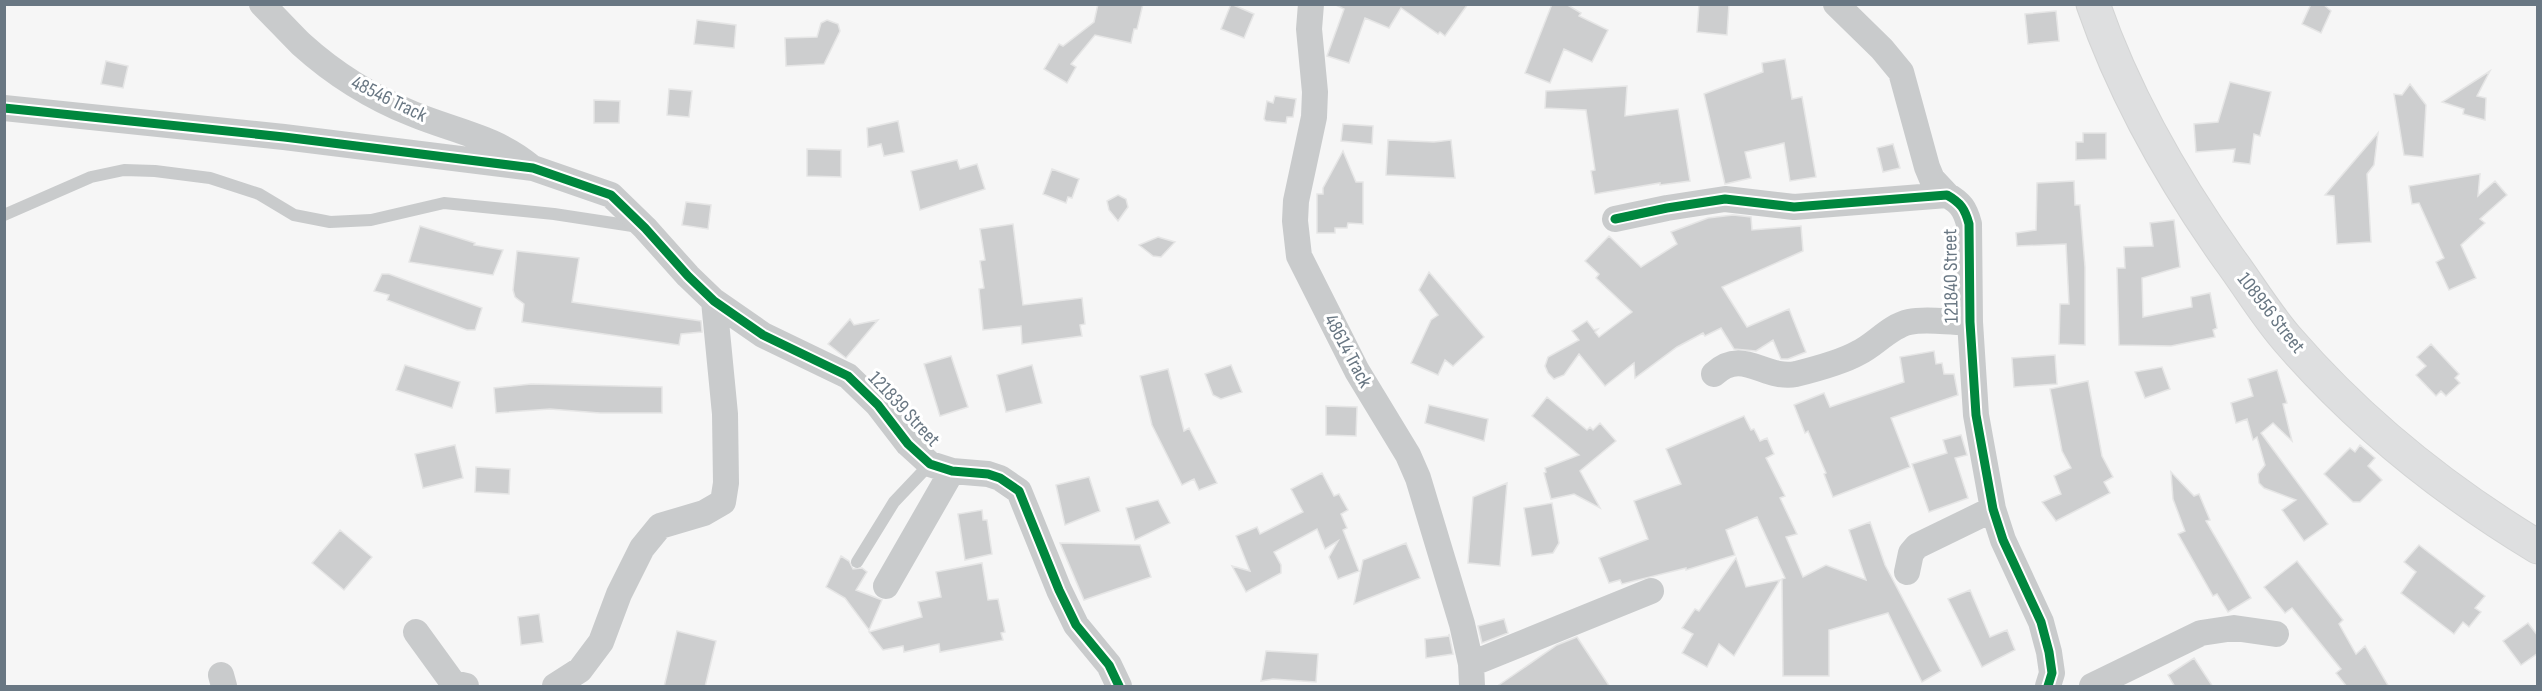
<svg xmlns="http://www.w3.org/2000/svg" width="2542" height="691" viewBox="0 0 2542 691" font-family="'Sofia Sans Condensed',sans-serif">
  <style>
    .building { fill: #cdcecf; stroke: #e6e6e6; stroke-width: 1.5 }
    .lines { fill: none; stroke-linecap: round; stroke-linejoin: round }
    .secondary-casing { stroke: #d3d4d4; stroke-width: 35 }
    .lane { stroke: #c9cbcc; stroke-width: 12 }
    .street { stroke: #c9cbcc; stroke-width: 26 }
    .secondary { stroke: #dedfe0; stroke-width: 33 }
    .cycleway-casing { stroke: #fff; stroke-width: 13 }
    .cycleway { stroke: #00873e; stroke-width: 9 }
    .labels { text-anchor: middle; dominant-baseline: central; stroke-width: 6; stroke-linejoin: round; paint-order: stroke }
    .street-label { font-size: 20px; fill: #697783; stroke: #fff }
  </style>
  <rect width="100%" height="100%" fill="#f6f6f6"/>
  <path class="building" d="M1098 4H1143L1137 29H1134L1131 43 1095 35 1071 64 1076 67 1067 83 1044 69 1059 44 1063 46 1094 22Z
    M1231 4 1254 14 1244 38 1221 29Z
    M1334 4H1468L1445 36 1440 32 1438 34 1401 8 1389 28 1365 18 1349 63 1327 56 1344 9Z
    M1552 4H1566L1581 13 1579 16 1608 30 1592 62 1564 49 1550 83 1525 73Z
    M1699 4H1729L1727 35 1697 32Z
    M2311 4H2323L2331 11 2321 33 2302 24Z
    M2056 11 2059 41 2028 44 2025 14Z
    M697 20 736 25 734 48 694 44Z
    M827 20 838 24 840 31 824 64 786 66 785 38 817 37 821 23Z
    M1785 59 1792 99 1802 97 1816 177 1790 181 1784 143 1745 152 1751 178 1725 184 1704 94 1763 72 1762 63Z
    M106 61 128 66 123 88 101 84Z
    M2490 71 2477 96 2486 98 2485 120 2463 114 2464 109 2442 102Z
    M2230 82 2271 92 2260 136 2254 134 2250 164 2233 162 2235 149 2196 152 2194 124 2218 122Z
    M2410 84 2426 105 2423 157 2404 155 2394 94 2402 95Z
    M1627 86 1625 116 1678 109 1690 181 1660 185V183L1595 194 1591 171 1595 170 1586 110 1545 108 1546 91Z
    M669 89 692 91 689 117 667 115Z
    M1275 96 1296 99 1293 117H1287L1286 123 1266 121 1264 119 1267 101 1273 103Z
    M594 100 620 101 619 123H594Z
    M898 121 904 152 884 156 881 144 868 147 867 128Z
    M1343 124 1373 126 1372 144 1341 141Z
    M2083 133H2106V159L2076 160V142H2083Z
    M2378 133 2374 165 2367 174 2371 242 2337 244 2334 196 2325 195Z
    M1388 140 1434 142 1451 140 1455 178 1386 175Z
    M1893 144 1900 168 1883 172 1877 148Z
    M807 149 841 150V177L807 176Z
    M1343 151 1356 182H1363V224L1348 223 1347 228H1335V233H1317V194H1323V188Z
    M957 160 960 169 977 164 985 189 920 210 911 171Z
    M1052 169 1079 179 1072 198 1068 197 1066 203 1043 194Z
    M2480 174 2478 196 2495 181 2507 195 2480 219 2485 223 2461 245 2476 278 2449 290 2436 262 2444 258 2419 203 2412 204 2409 186Z
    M2074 181 2075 205H2080L2085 267V345L2059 344 2060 304H2069L2066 244 2017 246 2016 233 2036 230 2037 183Z
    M1118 195 1126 199 1128 207 1118 221 1109 210 1107 201Z
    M686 202 711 205 708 229 682 225Z
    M1733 215 1751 217 1752 230 1801 226 1803 251 1722 287 1747 327 1789 309 1806 352 1788 359H1781L1773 340 1756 351 1734 349 1721 328 1705 336 1703 333 1677 347 1635 378 1634 363 1605 386 1579 354 1564 375 1554 379 1548 373 1545 366 1548 357 1579 340 1572 331 1587 321 1594 330 1598 329 1595 332 1599 337 1632 312 1596 278 1599 274 1585 261 1609 236 1641 267 1677 244 1671 232 1708 218Z
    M2174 220 2180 267 2142 278 2143 317 2192 307 2191 297 2210 293 2217 328 2213 330 2215 337 2171 346 2119 345 2117 268H2125L2124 247 2153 246 2150 223Z
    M1013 224 1023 305 1082 298 1085 324 1080 325 1082 336 1022 344 1021 326 983 330 979 289 984 288 980 261 985 260 980 229Z
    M420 226 475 243 474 245 503 250 493 275 409 262Z
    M1158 237 1175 242 1161 257 1153 256 1139 245Z
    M517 251 579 258 572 302 701 321 702 332 681 334 679 345 522 322 524 304 515 297 513 290Z
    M1429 272 1484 337 1453 366 1445 360 1438 375 1411 363 1431 320 1438 315 1419 290Z
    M382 274H389L482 308 475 330H467L387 300 389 295 374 291Z
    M850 319 854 325 878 320 846 358 828 344Z
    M2431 344 2459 374 2455 378 2460 383 2446 396 2441 391 2436 396 2416 375 2426 366 2417 357Z
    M1934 351 1936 364 1942 363 1944 374H1954L1958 395 1891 418 1910 467 1833 497 1824 474 1826 473 1808 431 1805 433 1794 405 1824 393 1830 407 1904 382 1900 357Z
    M2055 355 2057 384 2014 387 2012 358Z
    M951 356 968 407 940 416 924 364Z
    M405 365 460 382 452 408 396 390Z
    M1032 365 1042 403 1006 412 997 375Z
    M1231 365 1242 392 1221 399 1213 395 1205 374Z
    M2162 367 2170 389 2145 398 2135 372Z
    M1168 369 1184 431 1189 428 1217 483 1199 490 1194 479 1182 485 1152 425 1140 376Z
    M2277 370 2287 403 2283 404 2292 441 2273 423 2261 433 2328 524 2304 541 2282 510 2296 500 2264 488 2259 483 2258 474 2265 465 2257 437 2253 440 2247 419 2236 423 2231 403 2253 396 2248 379Z
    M2088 381 2102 456 2113 477 2104 482 2110 493 2056 521 2042 502 2061 494 2054 476 2071 468 2062 451 2050 389Z
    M531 384 662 387V413H600L550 409 496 413 494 388Z
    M1547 397 1587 430 1590 427 1593 430 1600 423 1616 441 1580 471 1600 508 1574 494 1551 499 1544 473 1546 472 1545 468 1579 455 1532 416Z
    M1429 405 1488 419 1484 441 1425 423Z
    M1326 406 1357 407 1356 436 1326 435Z
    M1744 416 1751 430 1754 429 1760 441 1767 438 1774 454 1766 458 1785 496 1780 498 1797 534 1786 537 1803 577 1826 565 1866 580 1849 530 1870 522 1885 565 1941 671 1922 682 1888 613 1829 630V676H1783L1782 579 1785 578 1757 517 1726 530 1735 555 1686 570V568L1622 584 1620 580 1609 583 1599 558 1648 539 1634 501 1681 484 1666 449Z
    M1961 435 1967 455 1955 458 1968 498 1929 512 1912 464 1947 453 1943 440Z
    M455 445 463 478 423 488 415 454Z
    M2360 445 2375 458 2368 466 2382 480 2360 502H2353L2324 474 2350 448 2355 452Z
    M476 467 510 469 509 494 475 492Z
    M2171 472 2194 496 2199 494 2210 520 2206 521 2251 598 2228 612 2217 594 2213 596 2178 534 2185 531 2173 499Z
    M1322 473 1334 496 1339 494 1348 510 1341 514 1347 528 1343 530 1359 571 1338 579 1329 557 1338 541 1325 549 1317 529 1274 552 1281 565V573L1246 592 1232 566 1250 571 1236 536 1257 527 1260 534 1303 512 1291 489Z
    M1089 477 1100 511 1065 525 1056 485Z
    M1507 483 1500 566 1468 563 1473 497Z
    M1158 500 1170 523 1135 540 1126 508Z
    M1552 503 1559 543 1553 553 1532 556 1524 508Z
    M982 510 983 520H987L992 554 965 560 958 514Z
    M340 530 372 557 344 590 312 563Z
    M1060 543 1140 545 1151 577 1084 600Z
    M1406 543 1420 578 1354 604 1363 560Z
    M2419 545 2485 596 2475 608 2481 612 2469 627 2463 622 2454 634 2401 593 2416 572 2404 562Z
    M841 556 849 561 853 569 862 568 867 572 856 590 882 600 869 630 845 598 826 587Z
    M1736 558 1746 587 1780 580 1734 656 1719 644 1707 667 1682 653 1693 634 1682 628 1695 609 1699 611Z
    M2297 561 2343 620 2339 624 2356 654 2365 646 2389 687H2347L2336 673 2341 669 2292 608 2285 613 2264 587Z
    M982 563 988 600 998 599 1005 632 1001 633 1003 640 940 652 939 644 904 652 903 646 883 650 869 632 922 617 918 602 941 597 936 572Z
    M1970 590 1990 637 2007 630 2015 650 1982 667 1948 599Z
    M539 614 543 642 521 645 518 617Z
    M1504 619 1508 633 1482 643 1478 626Z
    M2528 623 2538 636V653L2521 665 2503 641Z
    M677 631 716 641 705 687H664Z
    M1449 634 1453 654 1426 658 1425 639 1449 636Z
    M1577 637 1610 687H1496L1557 645Z
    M1266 651 1318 654 1316 682 1273 679 1261 681Z
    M2194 658 2213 687H2175L2168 675Z"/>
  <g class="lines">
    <g class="secondary-casing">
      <path id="secondary" d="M2093 4C2125 97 2173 180 2229 259 2249 286 2266 315 2288 340 2359 422 2445 491 2538 547"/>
    </g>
    <path class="lane" d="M4 215 91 177 124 170 155 171 210 178 259 194 294 215 330 222 371 220 444 203 554 214 639 227
      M857 562 894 502 930 464"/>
    <path class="street" d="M262 4C275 17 288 31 301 44 333 73 373 98 413 114 454 131 495 137 530 166
      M1311 4 1309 29 1315 92 1314 117 1296 201 1295 221 1299 256 1357 371 1408 455 1418 478 1462 624 1471 664 1472 686
      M1836 4 1882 49 1901 72 1927 167 1932 179 1947 195
      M4 108 284 137 533 168 611 195 645 228 688 276 714 301 763 335 848 376 878 405 908 444 930 464 952 471 988 474 1000 478 1019 491 1059 590 1076 625 1109 665 1119 686
      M1615 219 1667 208 1725 199 1794 207 1947 195C1961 203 1965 209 1969 224L1970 322 1976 415 1993 509 2003 540 2041 622 2049 652 2052 673 2048 686
      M1714 374C1743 347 1764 380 1796 374 1812 370 1844 361 1858 353 1875 345 1890 326 1909 322 1928 318 1950 323 1970 322
      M1907 572 1911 553 1917 546 1993 509
      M886 586 952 471
      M416 632 453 683 466 686
      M1471 664 1651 591
      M221 675 224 686
      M555 686 580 670 601 642 619 594 642 548 660 526 704 513 723 502 726 483 725 414 714 301
      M2092 686 2201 633 2234 628 2276 634"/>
    <use href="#secondary" class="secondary"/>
    <g class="cycleway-casing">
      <path id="cycleway" d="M4 108 284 137 533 168 611 195 645 228 688 276 714 301 763 335 848 376 878 405 908 444 930 464 952 471 988 474 1000 478 1019 491 1059 590 1076 625 1109 665 1119 686
        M1615 219 1667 208 1725 199 1794 207 1947 195C1961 203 1965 209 1969 224L1970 322 1976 415 1993 509 2003 540 2041 622 2049 652 2052 673 2048 686"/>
    </g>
    <use href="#cycleway" class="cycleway"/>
  </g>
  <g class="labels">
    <g class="street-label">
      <text transform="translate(389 99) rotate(26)">48546 Track</text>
      <text transform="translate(1951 276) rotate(-91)">121840 Street</text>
      <text transform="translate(2271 313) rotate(52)">108956 Street</text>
      <text transform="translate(1348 351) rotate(62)">48614 Track</text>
      <text transform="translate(904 409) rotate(47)">121839 Street</text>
    </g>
  </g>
  <rect width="2542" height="691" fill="none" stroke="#697783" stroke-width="12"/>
</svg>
